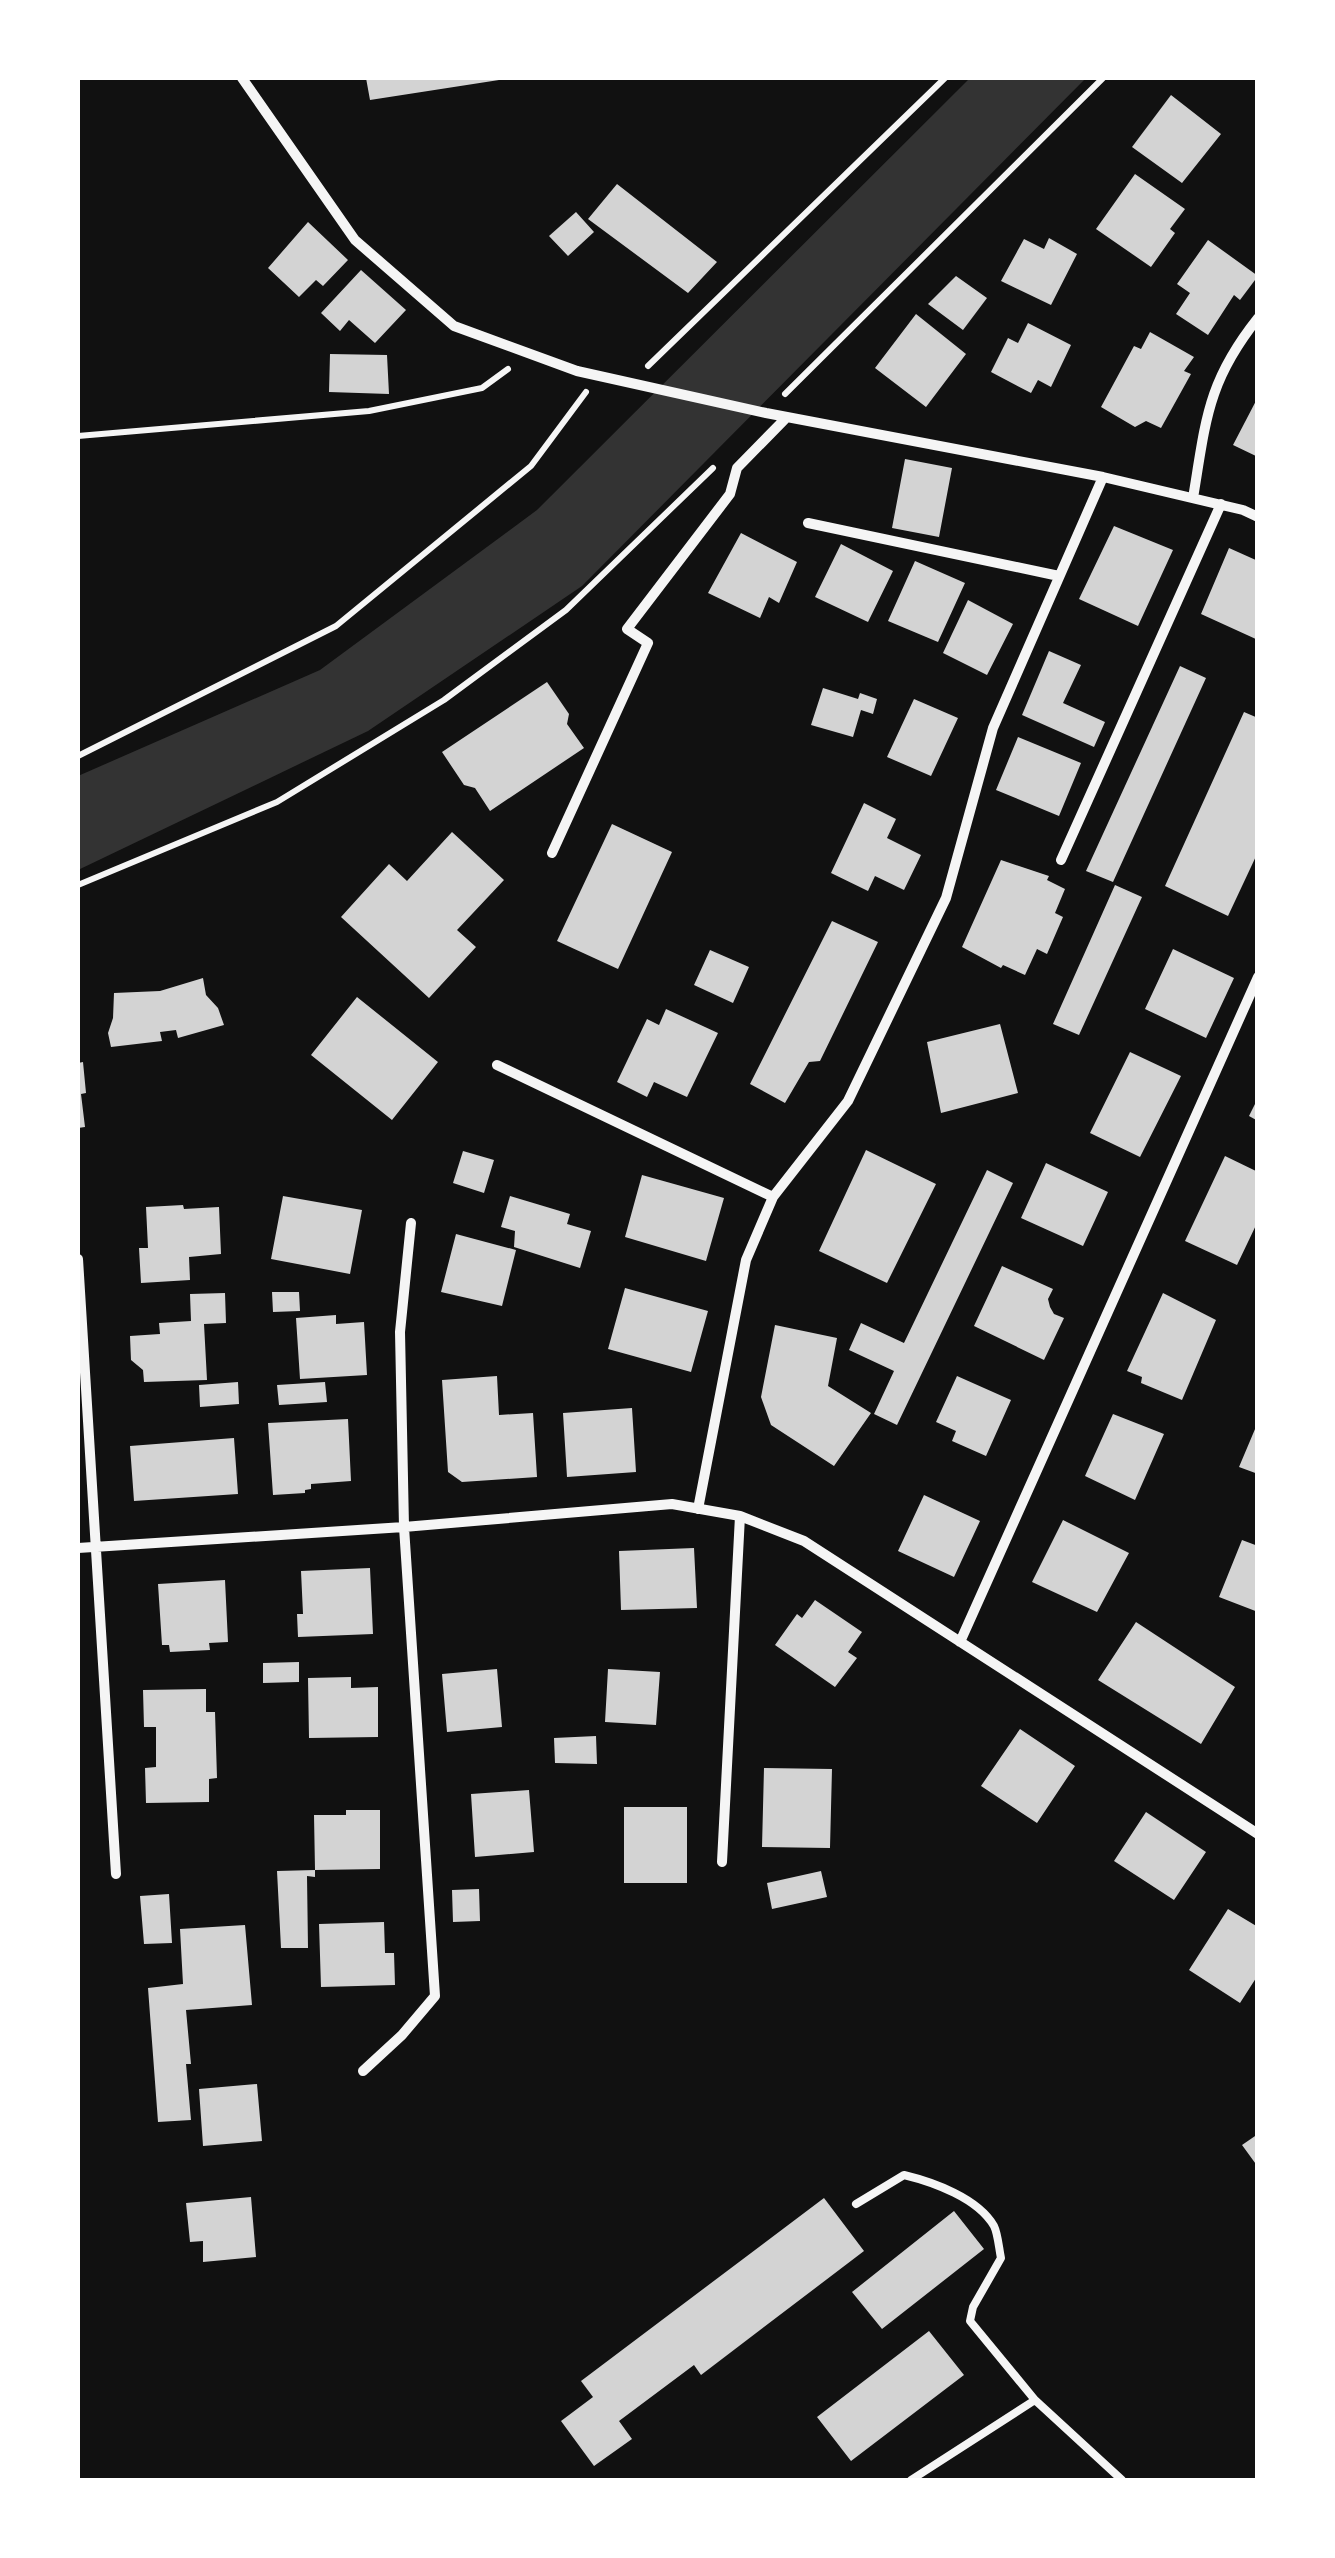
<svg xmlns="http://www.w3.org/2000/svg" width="1335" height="2558" viewBox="0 0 1335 2558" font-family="'Golos Text',sans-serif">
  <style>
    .water { fill: #333 }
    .building { fill: #d3d3d3 }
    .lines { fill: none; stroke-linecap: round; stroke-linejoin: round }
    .path { stroke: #f5f5f5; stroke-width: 6 }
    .service { stroke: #f5f5f5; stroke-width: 8 }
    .minor { stroke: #f5f5f5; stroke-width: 10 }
  </style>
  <rect width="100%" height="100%" fill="#111"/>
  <path class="water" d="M970 78H1086L582 586 368 731 78 870V776L320 670 537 510Z"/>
  <path class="building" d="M366 78H499V80L370 100Z
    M1171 95 1221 134 1182 183 1132 147Z
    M1135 174 1185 209 1170 229 1175 233 1151 267 1096 229Z
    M617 184 717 262 688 293 588 219Z
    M576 212 594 232 568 256 549 236Z
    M308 222 348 260 323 286 316 280 299 297 268 268Z
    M1049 238 1077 254 1051 305 1001 281 1024 239 1044 249Z
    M1208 240 1258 276 1240 300 1234 295 1208 335 1176 314 1190 293 1177 284Z
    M361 270 406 310 375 343 349 320 340 331 321 313Z
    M956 276 987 298 963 330 928 304Z
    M916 314 966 354 926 407 875 368Z
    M1028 323 1071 345 1051 387 1038 380 1031 393 991 372 1008 338 1018 343Z
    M1150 332 1194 357 1184 371 1191 374 1161 428 1146 421 1135 427 1101 407 1134 346 1141 349Z
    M330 354 387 355 389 394 329 392Z
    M1258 397V457L1233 445Z
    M905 459 952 468 939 537 892 528Z
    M1114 526 1173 550 1138 626 1079 599Z
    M741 533 797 562 779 603 769 597 760 618 708 593Z
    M841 544 893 571 868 622 815 597Z
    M1229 548 1258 561V640L1201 614Z
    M915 561 965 583 938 642 888 621Z
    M968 600 1013 624 987 675 943 653Z
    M1049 651 1081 665 1063 703 1105 722 1094 747 1022 715Z
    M1180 666 1206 678 1113 882 1086 871Z
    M547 682 569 714 567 724 584 748 490 811 475 788 464 785 442 752Z
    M823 688 858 699 860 693 877 699 873 714 861 710 853 737 811 725Z
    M914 699 958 718 931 776 887 757Z
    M1244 712 1258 718V852L1228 916 1165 886Z
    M1018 737 1081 763 1059 816 996 790Z
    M864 803 896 819 887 838 921 855 904 890 875 876 868 891 831 873Z
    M612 824 672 852 618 969 557 941Z
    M452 832 504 880 457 930 476 947 429 998 341 917 389 864 407 881Z
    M1001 860 1049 876 1047 880 1065 889 1055 913 1063 917 1047 954 1037 949 1025 975 1003 965 1001 968 962 947Z
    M1115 885 1142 897 1079 1035 1053 1024Z
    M832 921 878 942 820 1061 809 1062 785 1103 750 1084Z
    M1173 949 1234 978 1206 1038 1145 1009Z
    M710 950 749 967 733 1003 694 985Z
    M203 978 206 995 218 1008 224 1025 178 1038 176 1030 160 1032 162 1041 111 1047 108 1033 113 1018 114 993 160 991Z
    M357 997 438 1062 392 1120 311 1055Z
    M666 1009 718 1033 687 1097 654 1082 647 1097 617 1082 647 1019 659 1025Z
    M1000 1024 1018 1093 941 1113 927 1042Z
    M1130 1052 1181 1076 1140 1157 1090 1133Z
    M83 1062 86 1093 81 1094 85 1127 78 1128V1063Z
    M1258 1098V1121L1249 1116Z
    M866 1150 936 1184 887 1283 819 1251Z
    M463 1151 494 1160 484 1193 453 1183Z
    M1225 1156 1258 1172V1221L1237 1265 1185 1241Z
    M1046 1163 1108 1192 1083 1246 1021 1218Z
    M987 1170 1013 1183 897 1425 874 1414 894 1371 849 1350 861 1323 904 1343Z
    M642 1175 724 1198 706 1261 625 1237Z
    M283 1196 362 1210 350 1274 271 1259Z
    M510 1196 570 1214 567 1224 591 1231 580 1268 514 1247 515 1231 501 1227Z
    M183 1205 184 1209 219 1207 221 1254 189 1257 190 1280 141 1283 139 1248H148L146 1207Z
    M456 1234 516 1250 502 1306 441 1292Z
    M1002 1266 1053 1289 1048 1299 1050 1307 1054 1314 1064 1318 1044 1360 974 1326Z
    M625 1288 708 1311 691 1372 608 1349Z
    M272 1292H299L300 1311 273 1312Z
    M225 1293 226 1323 204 1324 207 1380 144 1382 143 1370 131 1360 130 1336 160 1334 159 1323 191 1321 190 1294Z
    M1163 1293 1216 1320 1182 1400 1141 1383 1142 1377 1127 1371Z
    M336 1315V1324L364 1322 367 1375 300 1379 296 1318Z
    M775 1325 837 1338 828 1386 871 1413 834 1466 771 1425 761 1397Z
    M497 1376 499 1415 533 1413 537 1477 462 1482 448 1472 442 1380Z
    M957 1376 1011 1400 986 1456 952 1441 956 1431 936 1422Z
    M238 1382 239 1404 200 1407 199 1385Z
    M325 1382 327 1402 279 1405 277 1385Z
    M632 1408 636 1472 567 1477 563 1413Z
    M1113 1414 1164 1434 1135 1500 1085 1476Z
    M348 1419 351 1481 311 1484V1489L305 1490V1493L273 1495 268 1423Z
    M1258 1422V1474L1239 1467Z
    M234 1438 238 1494 134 1501 130 1446Z
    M924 1495 980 1521 954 1577 898 1551Z
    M1063 1520 1129 1553 1097 1612 1032 1582Z
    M1242 1540 1258 1546V1612L1219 1597Z
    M694 1548 697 1608 621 1610 619 1551Z
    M370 1568 373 1634 298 1637 297 1614H303L301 1571Z
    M225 1580 228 1642 209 1643 210 1650 170 1652 169 1645H162L158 1584Z
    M815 1600 862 1632 848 1652 857 1658 835 1687 775 1645 797 1614 802 1618Z
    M1136 1622 1235 1687 1201 1744 1098 1680Z
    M299 1662V1682L263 1683V1663Z
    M497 1669 502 1727 447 1732 442 1674Z
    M608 1669 660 1672 656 1725 605 1722Z
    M351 1677V1688L378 1687V1737L309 1738 308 1678Z
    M206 1689V1712H215L217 1778 209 1779V1802L146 1803 145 1768 156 1767V1727H144L143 1690Z
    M1020 1729 1075 1766 1037 1823 981 1786Z
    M596 1736 597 1764 555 1763 554 1738Z
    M764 1768 832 1769 830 1848 762 1847Z
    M529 1790 534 1852 475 1857 471 1794Z
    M624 1807H687V1883H624Z
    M346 1810H380V1869L315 1870 314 1815H346Z
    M1146 1812 1206 1852 1174 1900 1114 1861Z
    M315 1870V1877L307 1876 308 1948H281L277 1871Z
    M821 1871 827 1897 772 1909 767 1883Z
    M479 1889 480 1921 453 1922 452 1890Z
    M169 1894 172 1943 144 1944 140 1896Z
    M1228 1909 1258 1927V1975L1240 2003 1189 1970Z
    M384 1922 385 1953H394L395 1985 321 1987 319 1924Z
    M245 1925 252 2005 186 2010 191 2064H186L191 2120 158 2122 148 1988 183 1984 180 1929Z
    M257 2084 262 2141 203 2146 199 2089Z
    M1258 2134V2167L1242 2145Z
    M251 2197 256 2257 203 2262V2241L190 2242 186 2203Z
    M824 2198 864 2251 701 2375 694 2365 619 2421 632 2439 594 2466 561 2421 593 2397 581 2381Z
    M954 2211 984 2249 882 2329 852 2292Z
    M929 2331 964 2375 851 2461 817 2417Z"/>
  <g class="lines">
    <path class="path" d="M648 366 945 78
      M785 394 1103 78
      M78 436 369 411 482 388 508 369
      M78 756 336 626 531 466 586 392
      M78 885 277 802 444 700 566 610 713 468"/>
    <path class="service" d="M856 2204 904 2175C933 2182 978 2198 994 2226 998 2234 999 2249 1001 2258L973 2307 970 2321 1035 2400
      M911 2480 1035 2400 1122 2480"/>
    <path class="minor" d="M242 78 355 240 454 326 577 371 766 413 1103 477 1243 510 1258 517
      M1193 498C1206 420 1207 382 1258 318
      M808 523 1059 576
      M552 853 648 643 627 629 730 494 737 468 787 417
      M1061 860 1221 504
      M497 1065 773 1197
      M78 1259 116 1874
      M698 1509 746 1260 773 1197 848 1101 946 898 993 728 1103 477
      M78 1548 404 1527 672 1504 740 1516 804 1541 1258 1834
      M960 1642 1258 977
      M722 1862 740 1516
      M363 2071 402 2035 435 1996 404 1527 400 1332 411 1223"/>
  </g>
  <rect width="1335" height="2558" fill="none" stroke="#ffffff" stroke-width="160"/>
</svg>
